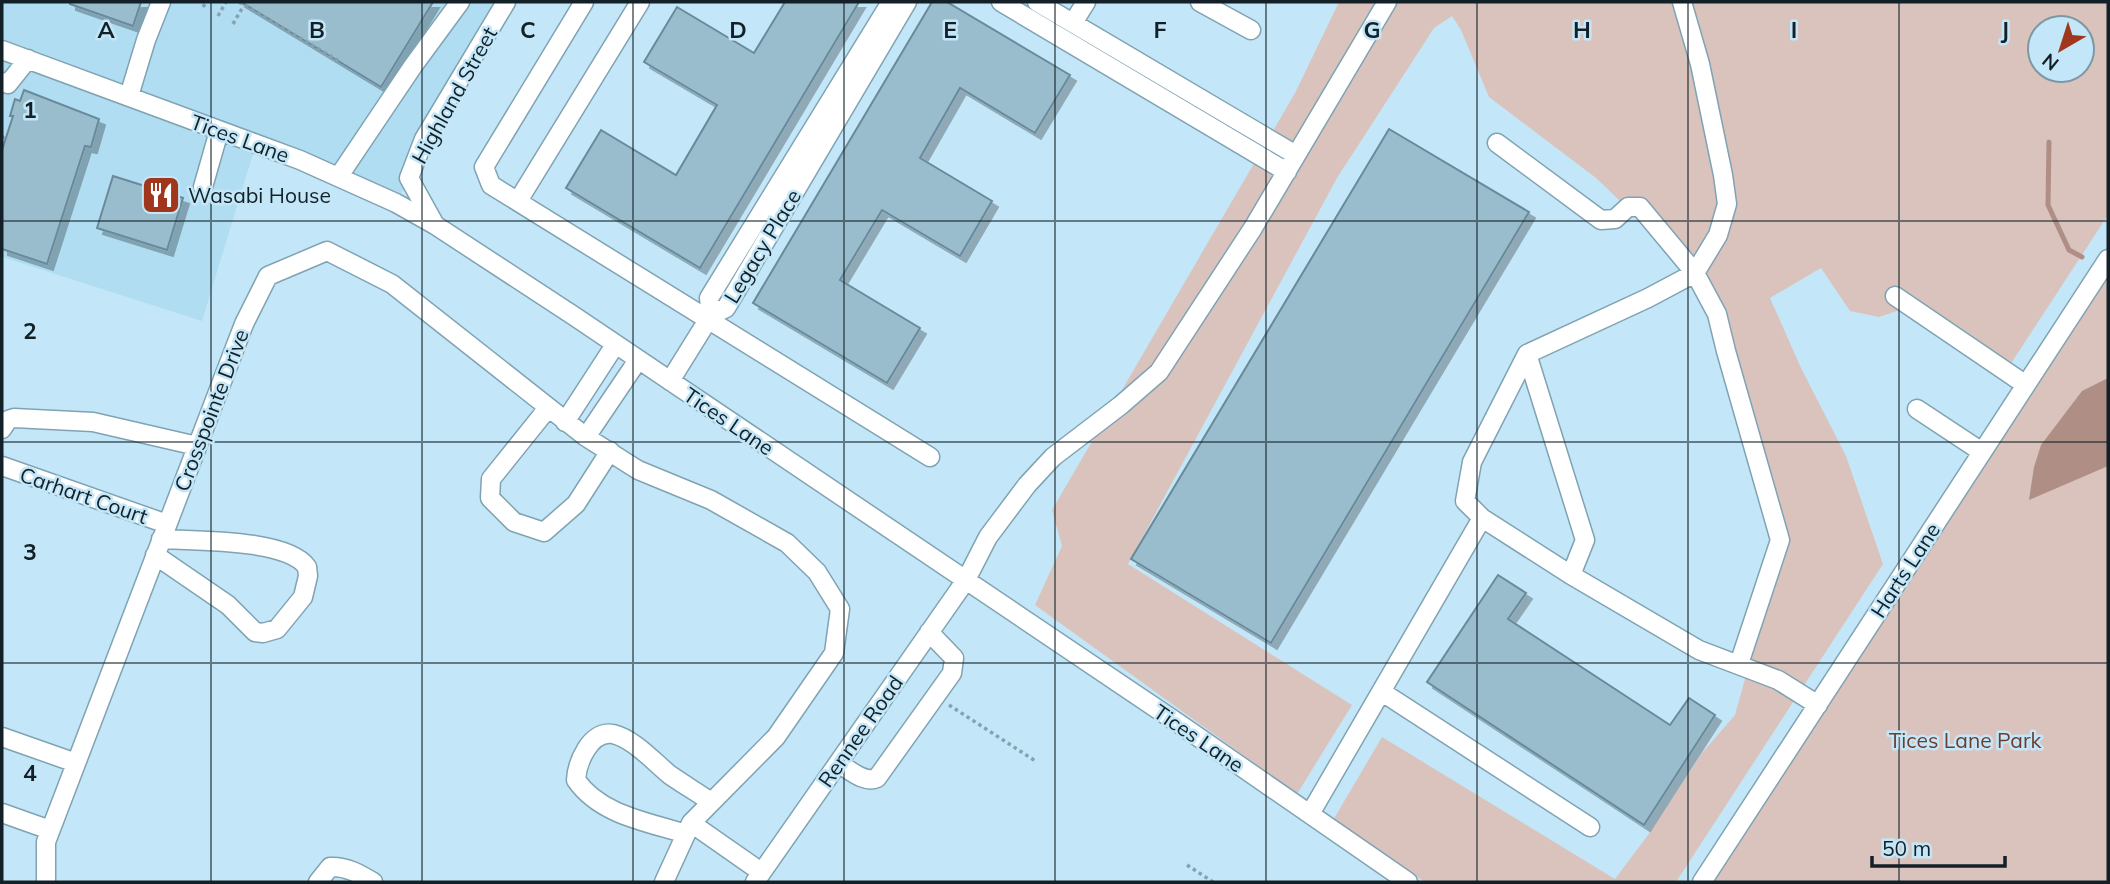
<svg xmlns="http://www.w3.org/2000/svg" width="2110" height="884" viewBox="0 0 2110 884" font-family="Mulish,sans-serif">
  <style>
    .built { fill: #b0ddf2 }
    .green { fill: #dac3bd; fill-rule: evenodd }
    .water { fill: #af8e85 }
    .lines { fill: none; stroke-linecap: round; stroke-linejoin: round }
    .stream { stroke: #af8e85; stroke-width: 5 }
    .building { fill: #9abdce; stroke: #688a9a; stroke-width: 2; filter: url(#shadow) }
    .minor-casing { stroke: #80a3b3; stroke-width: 21 }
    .path { stroke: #86a2af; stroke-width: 3.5; stroke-dasharray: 3.5 3.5; stroke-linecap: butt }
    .minor { stroke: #fff; stroke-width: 18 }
    .grid { fill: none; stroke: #132027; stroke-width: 2; stroke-opacity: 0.55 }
    .labels { text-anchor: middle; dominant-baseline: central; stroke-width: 5; stroke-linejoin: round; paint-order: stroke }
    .street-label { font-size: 21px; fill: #132027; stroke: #c3e7f8 }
    .poi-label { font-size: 21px; fill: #132027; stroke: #c3e7f8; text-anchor: start }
    .park-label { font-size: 21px; fill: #6d3c2f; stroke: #c3e7f8 }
    .grid-label { font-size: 23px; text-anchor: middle; font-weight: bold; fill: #132027; stroke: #c3e7f8; stroke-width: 5; stroke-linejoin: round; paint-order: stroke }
  </style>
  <defs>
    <filter id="shadow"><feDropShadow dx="6" dy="6" stdDeviation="0" flood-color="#0004"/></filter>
  </defs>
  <rect width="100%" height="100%" fill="#c3e7f8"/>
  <path class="built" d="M2 2H506L396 203 256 144 202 321 2 257Z"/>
  <path class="green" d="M1339 2H2108V215L2006 371 1920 303 1879 317 1850 311 1821 268 1770 298 1801 368 1846 456 1883 564 1676 882H1425L1332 822 1382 737 1615 879 1651 831 1702 753 1735 715 1786 532 1718 309 1641 221 1596 178 1489 97 1461 30 1452 16 1434 28 1337 178 1128 564 1352 705 1297 794 1035 605 1062 546 1052 510 1295 93ZM2040 28H2082V70H2040Z
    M2108 259V882H1702Z"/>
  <path class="water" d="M2108 378V466L2029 500 2034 467 2041 445 2082 391Z"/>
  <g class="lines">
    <path class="stream" d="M2049 142 2048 205 2069 250 2082 257"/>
  </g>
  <path class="building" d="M70 2H141L133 26 70 4Z
    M241 2H433L381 87Z
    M785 2H859L700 268 566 188 601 130 676 175 717 105 644 62 677 7 754 53Z
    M932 2H947L1070 75 1035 133 960 88 920 158 992 201 960 256 882 210 840 280 920 328 887 383 753 303Z
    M24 90 99 119 91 147 85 146 47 264 2 249V150L13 116H10L15 99 20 101Z
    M1389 129 1529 212 1271 643 1131 559Z
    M113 176 183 198 167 250 97 228Z
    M1498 575 1526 593 1508 619 1670 725 1689 698 1715 715 1644 825 1427 682Z"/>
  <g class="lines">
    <g class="minor-casing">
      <path id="minor" d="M584 2 484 167 491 185 930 457
        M1001 2 1287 172
        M1037 2 1296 155
        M1200 2 1251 30
        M1073 23 1086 2
        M2 50 300 160 396 203 435 225 574 316 1178 723 1408 882
        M2 82 8 84 28 59
        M129 96 146 40 161 2
        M1497 143 1601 220 1615 219 1628 207H1640L1695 273 1717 314 1726 351 1780 540 1739 664
        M339 176 413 66 460 2
        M203 187 219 131
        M518 201 640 2
        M435 225 409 178 424 139 506 2
        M1895 296 2026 385
        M711 315 726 308 907 2
        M711 315 709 298 891 2
        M1527 354 1585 540 1571 575
        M670 381 711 315
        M548 408 491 479 490 498 514 522 544 532 576 504 610 451
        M1917 409 1982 452
        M565 422 615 345
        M2 429 8 420 14 418 93 422 197 446
        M586 437 638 360
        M2 466 167 524
        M1482 518 1465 501 1472 462 1527 354 1648 298 1695 273 1718 235 1727 204 1723 175 1700 64 1682 2
        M155 555 228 605 255 632 263 633 277 629 303 597 308 576 307 567C287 539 196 541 161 539
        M1382 692 1590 827
        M2 737 76 763
        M838 763C849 769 864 784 877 778L952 673 954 658 929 632
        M2 813 50 830
        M1310 814 1482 518 1571 575 1699 650 1778 680 1818 705
        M691 823 761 872
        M686 834C648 822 600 815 576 780 577 763 590 730 613 734 634 739 654 762 670 775 683 784 698 793 711 802
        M46 882V842L244 324 268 276 327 251 392 284 586 437 638 470 711 500 787 543 817 572 840 609 834 653 776 737 691 823 664 882
        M318 882 330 867C346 866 360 874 373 882
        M755 882 966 580 988 537 1027 485 1053 457 1121 405 1159 372 1253 228 1387 2
        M1702 882 2108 259"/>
    </g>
    <path class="path" d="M239 2 339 61
      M203 7 206 2
      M218 16 226 2
      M233 24 244 5
      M2 136 5 140
      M949 705 1037 762
      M1187 865 1213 882"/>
    <use href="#minor" class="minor"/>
  </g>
  <path class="grid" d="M211 2V882M422 2V882M633 2V882M844 2V882M1055 2V882M1266 2V882M1477 2V882M1688 2V882M1899 2V882M2 221H2108M2 442H2108M2 663H2108"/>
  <defs>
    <g id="restaurant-square" transform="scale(2.0125)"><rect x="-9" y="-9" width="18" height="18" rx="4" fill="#a0371d" stroke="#c3e7f8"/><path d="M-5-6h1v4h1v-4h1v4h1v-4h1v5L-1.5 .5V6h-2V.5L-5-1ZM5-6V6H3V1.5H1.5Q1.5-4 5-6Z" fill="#fff"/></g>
  </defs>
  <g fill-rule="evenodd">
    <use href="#restaurant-square" x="161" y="195"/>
  </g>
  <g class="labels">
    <g class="street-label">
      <text transform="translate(454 95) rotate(-61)">Highland Street</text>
      <text transform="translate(240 138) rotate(20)">Tices Lane</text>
      <text transform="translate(762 246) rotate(-59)">Legacy Place</text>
      <text transform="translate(211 410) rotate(-69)">Crosspointe Drive</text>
      <text transform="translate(729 421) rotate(34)">Tices Lane</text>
      <text transform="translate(84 495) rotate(19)">Carhart Court</text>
      <text transform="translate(1905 570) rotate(-57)">Harts Lane</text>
      <text transform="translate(860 731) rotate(-55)">Rennee Road</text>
      <text transform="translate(1199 738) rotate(34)">Tices Lane</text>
    </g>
    <g class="poi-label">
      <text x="188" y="195">Wasabi House</text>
    </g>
    <g class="park-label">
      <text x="1965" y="740">Tices Lane Park</text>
    </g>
  </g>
  <g class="grid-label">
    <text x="106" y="38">A</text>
    <text x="317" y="38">B</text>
    <text x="528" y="38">C</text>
    <text x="738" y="38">D</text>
    <text x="950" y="38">E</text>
    <text x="1160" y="38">F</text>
    <text x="1372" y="38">G</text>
    <text x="1582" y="38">H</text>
    <text x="1794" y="38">I</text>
    <text x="2005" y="38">J</text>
    <text x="30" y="118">1</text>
    <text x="30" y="339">2</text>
    <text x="30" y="560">3</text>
    <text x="30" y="781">4</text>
  </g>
  <rect width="2110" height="884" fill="none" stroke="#132027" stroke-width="7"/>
  <g transform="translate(2061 49) rotate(219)"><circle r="33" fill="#c3e7f8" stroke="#7d97a4" stroke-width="2"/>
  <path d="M0-5L12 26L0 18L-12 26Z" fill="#a0371d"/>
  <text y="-10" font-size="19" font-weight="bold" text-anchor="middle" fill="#132027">N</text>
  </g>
  <path d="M1872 856v10h133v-10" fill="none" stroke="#132027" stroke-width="3.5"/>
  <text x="1882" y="856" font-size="21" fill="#132027" stroke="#c3e7f8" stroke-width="5" paint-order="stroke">50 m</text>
</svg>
